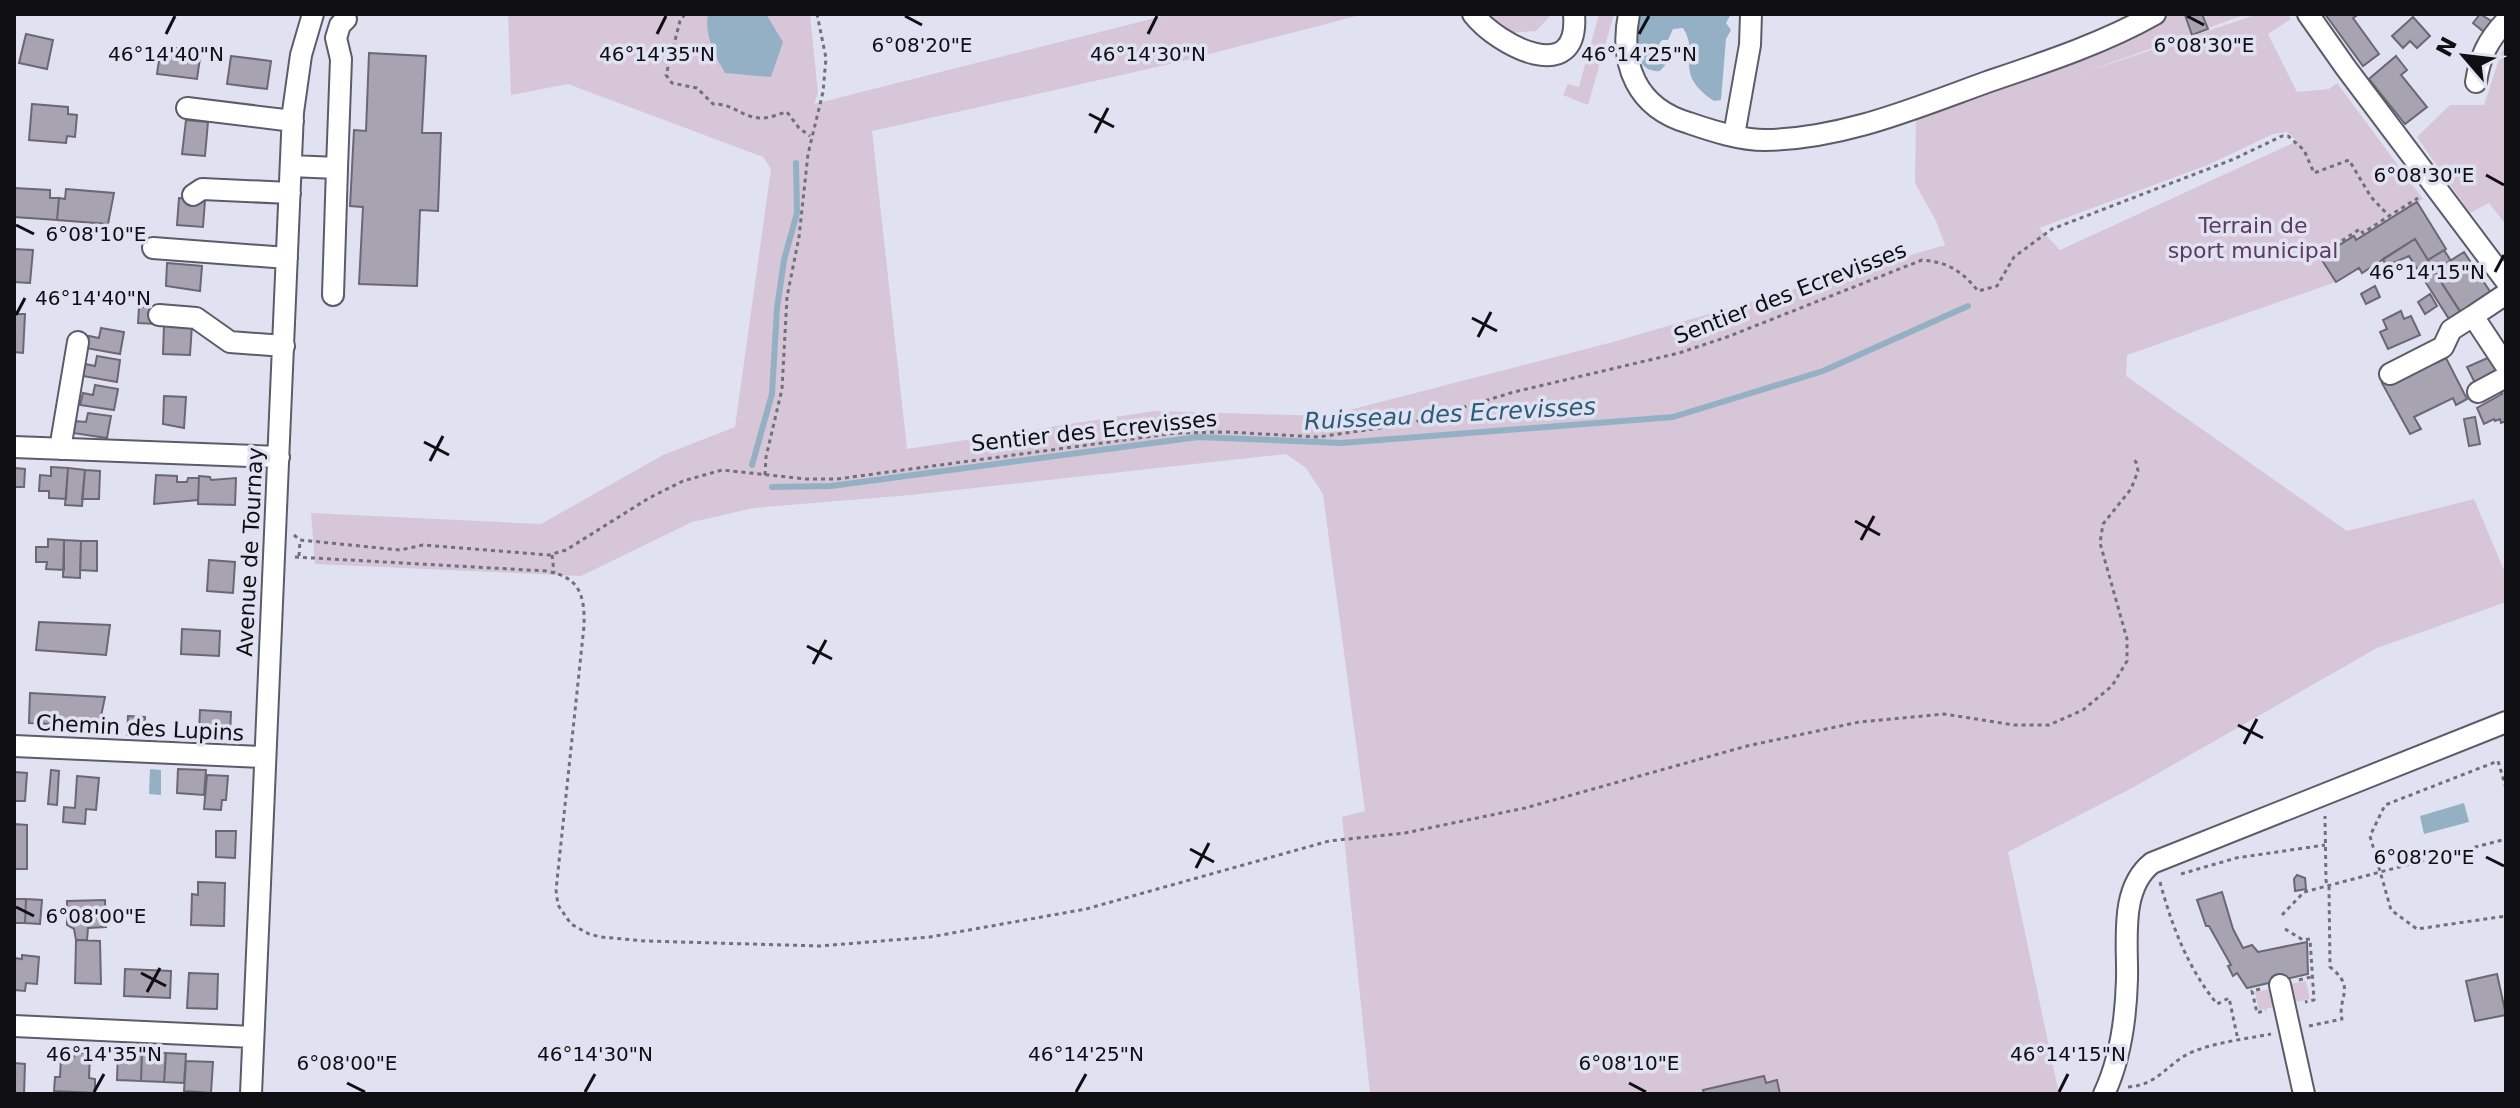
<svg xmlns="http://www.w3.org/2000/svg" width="2520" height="1108" viewBox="0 0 2520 1108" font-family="'DejaVu Sans',sans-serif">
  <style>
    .green { fill: #d6c6d7; fill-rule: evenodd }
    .water { fill: #94b0c4 }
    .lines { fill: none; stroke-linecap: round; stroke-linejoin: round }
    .stream { stroke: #94b0c4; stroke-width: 6 }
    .building { fill: #a8a3b1; stroke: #6b6773; stroke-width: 2 }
    .minor-casing { stroke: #5b5c69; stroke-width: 24 }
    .path { stroke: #6f707a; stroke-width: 3; stroke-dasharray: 4 4; stroke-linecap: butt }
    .minor { stroke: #fff; stroke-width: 20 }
    .ticks { fill: none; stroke: #0e0e13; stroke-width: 3 }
    .labels { text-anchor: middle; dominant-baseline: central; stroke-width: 7; stroke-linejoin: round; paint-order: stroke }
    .park-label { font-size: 22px; fill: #5d3b60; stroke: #e0e2f1 }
    .street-label { font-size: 22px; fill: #0e0e13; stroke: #e0e2f1 }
    .water-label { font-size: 24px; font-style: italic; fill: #2b5c7a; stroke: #e0e2f1 }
    .ticks-label { font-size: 20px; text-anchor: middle; fill: #0e0e13; stroke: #e0e2f1; stroke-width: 7; stroke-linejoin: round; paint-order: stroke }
  </style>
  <rect width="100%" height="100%" fill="#e0e2f1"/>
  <path class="green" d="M508 14H810L818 93 814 104 1171 14H1364L1179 62 872 131 907 449 1154 411 1326 416 1613 342 1945 245 1936 221 1915 183 1916 116 2164 14H2247L2077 75 2258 14H2287L2291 19 2268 34 2297 92 2329 89 2337 83 2423 199 2356 240 2353 236 2320 257 2336 282 2127 355 2126 376 2347 531 2474 499 2506 575V602L2377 648 2134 787 2008 852 2059 1094H1370L1342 817 1365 811 1323 494 1306 468 1286 454 910 495 754 508 692 522 581 576 315 564 311 513 541 524 663 455 735 427 771 169 763 157 568 84 511 95ZM2287 132 2297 141 2060 250 2039 228 2210 164 2273 134Z
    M1483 14H1552L1536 31 1506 33Z
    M1599 14H1614L1588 105 1563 95 1568 84 1579 87Z
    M2506 47V225L2489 203 2470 213 2417 137 2450 105H2484L2501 53Z
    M2306 981 2310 999 2290 1003 2286 985Z
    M2275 988 2279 1006 2259 1010 2255 992Z"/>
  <path class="water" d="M708 14H766L783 42 771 77 725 73C715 55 704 35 708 14Z
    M1639 14H1731L1726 23 1731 30 1726 39 1721 100 1714 101C1671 72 1701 56 1683 28L1673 29 1668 40H1662L1659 44 1662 52 1667 54V63L1660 71C1631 74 1635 32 1639 14Z
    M150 769 161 770V795L149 794Z
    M2464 803 2469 822 2424 834 2420 816Z"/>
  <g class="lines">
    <path class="stream" d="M752 465 772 394 777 308 784 260 797 213 796 163
      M772 487 831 486 1198 437 1341 443 1673 417 1823 371 1968 306"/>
  </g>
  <path class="building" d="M2202 14 2208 29 2192 35 2185 15Z
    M2325 14H2359L2353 18 2379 54 2363 66Z
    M2480 14 2493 22 2484 32 2473 23Z
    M2413 17 2430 36 2417 48 2410 41 2403 48 2392 36Z
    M26 34 53 40 47 69 19 63Z
    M161 46 201 51 197 79 157 74Z
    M369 53 426 56 422 133H441L438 211 420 210 417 286 359 284 363 207 350 206 354 130 366 131Z
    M231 56 271 61 267 89 227 84Z
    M2396 56 2407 70 2401 75 2427 107 2405 124 2369 79Z
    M32 104 68 107V114L77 115 75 137 67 136 66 143 29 140Z
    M186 120 208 122 205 156 182 154Z
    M14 188 50 190V198H59L57 220 14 217Z
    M66 189 114 193 108 224 57 220 59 198 65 199Z
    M179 198 205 200 203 227 177 225Z
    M2417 202 2446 249 2428 260 2415 239 2362 273 2359 268 2336 282 2320 257 2354 236 2356 240Z
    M2415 239 2428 260 2444 250 2451 261 2434 271 2460 311 2449 319 2409 256 2386 266 2383 259Z
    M14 249 33 250 30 283 14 282Z
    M2464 252 2491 293 2461 313 2434 271Z
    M167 263 202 266 200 291 166 286Z
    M2375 286 2380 297 2366 304 2361 294Z
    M2430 294 2437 306 2425 314 2418 302Z
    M139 307H159L158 324 138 323Z
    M2401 311 2404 319 2411 316 2420 335 2388 349 2380 332 2387 329 2383 320Z
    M14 314H25L23 353 14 352Z
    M164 324 192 325 190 355 163 354Z
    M101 328 124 332 120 354 86 348 89 336 99 338Z
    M97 356 120 360 117 382 83 376 85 364 95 366Z
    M2492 356 2501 373 2476 385 2467 367Z
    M2434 358 2436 363 2446 358 2467 399 2456 405 2453 398 2414 417 2421 429 2410 434 2382 383Z
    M95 385 118 389 114 410 80 405 83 393 93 395Z
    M2506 385V421L2501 423 2500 419 2495 421 2494 419 2484 424 2477 408 2502 394 2499 389Z
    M164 396 186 397 184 428 163 424Z
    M88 413 111 416 107 438 73 433 75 421 86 422Z
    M2475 417 2480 444 2469 446 2464 419Z
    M51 467 68 468 66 499 49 498V491H39L40 475 51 476Z
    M14 468 25 469 24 487H14Z
    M68 468 85 470 82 506 65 505Z
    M85 470 100 471 99 499H82Z
    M156 475 177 476V482H187L188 478H199L198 500 154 504Z
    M199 476 210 477 211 480 236 478 235 505 198 504Z
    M48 539 64 540V570L46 569 47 562H36V547H48Z
    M64 540 81 541 80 578 63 577Z
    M81 541H97V571L80 570Z
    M209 560 235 562 233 593 207 591Z
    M39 622 110 625 106 655 36 650Z
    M182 629 220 631 219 656 181 654Z
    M30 693 105 697 99 726 29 723Z
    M200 710 231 712 230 735 199 733Z
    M128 716 145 717 144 736 127 735Z
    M178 769 206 770 204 795 177 793Z
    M51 770 59 771 57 805 48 804Z
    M14 772 27 773 25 801H14Z
    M207 775 228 776 226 800H222L221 810 204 809Z
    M77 776 99 778 96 810 86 809 85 824 63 822 64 807 75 808Z
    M14 824 27 825V869H14Z
    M216 831H236L235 858 216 857Z
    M2297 875 2305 878 2306 889 2295 891 2294 879Z
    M198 882 225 883 224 926 191 925 192 894 198 895Z
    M2222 892 2233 929 2243 948 2252 945 2258 952 2307 942 2308 974 2247 988 2237 973 2233 976 2228 966 2231 965 2209 926H2206L2197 900Z
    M14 899H26L25 923H14Z
    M26 899 42 900 40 924 25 923Z
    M105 900 106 927 88 928 87 940H76L74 929 67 925V901Z
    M76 940 100 941 101 984 75 983Z
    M22 955 39 957 37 984 26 983 25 991 14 990V958L22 959Z
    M125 969 171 971 170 998 124 996Z
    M189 973 218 974 217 1009 187 1008Z
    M2497 974 2506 1015 2475 1021 2466 981Z
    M118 1051 142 1052 141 1081 117 1080Z
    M142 1052 166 1053 164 1082 141 1081Z
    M74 1053H90L89 1078 95 1079V1093L54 1091 55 1077H60L61 1057H74Z
    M166 1053 186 1054 184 1083 164 1082Z
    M186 1061 213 1062 211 1093 184 1091Z
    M14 1063 25 1064 24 1094H14Z
    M1764 1076 1766 1083 1777 1080 1780 1094H1704L1703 1090Z"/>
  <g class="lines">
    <g class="minor-casing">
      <path id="minor" d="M1473 14C1498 46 1580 88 1574 14
        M1629 14C1619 65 1637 108 1689 123 1712 131 1740 140 1765 140 1843 139 1915 108 1987 82 2043 63 2104 43 2155 14
        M2308 14 2346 68 2506 281
        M2476 82C2480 56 2488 40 2506 21
        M187 108 293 121
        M1734 135 1750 45 1751 14
        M291 166 337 168 341 59 336 38 340 25 346 19
        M193 195 202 189 290 193
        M153 248 287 258
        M2506 294 2473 316 2506 366
        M333 295 337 168
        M159 315 196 318 230 342 284 346
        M2390 374 2443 347 2451 330 2473 316
        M2478 392 2506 377
        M14 447 279 457
        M60 449 78 342
        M14 746 264 757
        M2280 985 2304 1094
        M14 1026 253 1037
        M251 1094 293 112 301 55 313 14
        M2104 1094C2120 1060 2126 1017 2127 979 2128 942 2119 889 2152 863L2506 722"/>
    </g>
    <path class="path" d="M685 14 680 21 666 75 672 83 697 88 713 104C734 104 740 116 759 118 768 119 778 114 787 112L799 128 810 136
      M2315 258 2360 229 2363 233 2389 216
      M765 475 766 457 782 389 787 297 799 237 808 154 823 92 826 58 817 14
      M294 535 300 540 400 550 423 545 549 555 566 550 649 498 683 481 722 470 806 479H837L1176 433 1227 432 1318 437 1408 424 1514 392 1679 353 1727 337 1922 260C1948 262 1962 271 1978 291L1997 286 2014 257 2052 229 2234 159 2282 136H2288L2304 150 2314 173 2349 160 2371 197 2389 216 2418 198
      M552 555 554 573
      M299 556 300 540
      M295 557 546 571C579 577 585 594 584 626L556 890 558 905 571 924 589 934 601 937 645 941 820 946 930 937 1086 909 1329 841 1405 833 1525 808 1747 746 1859 722 1944 714 2014 725H2049L2083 710 2112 686 2127 661V639L2100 543 2103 524 2131 489 2138 471 2136 462 2132 458
      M2506 788 2498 761 2385 805 2370 836 2391 910 2417 929 2506 916
      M2181 874 2236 858 2325 845
      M2160 882C2172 927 2188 968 2217 1004L2229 998 2238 1040
      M2282 915 2304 892 2506 839
      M2285 929 2303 940 2310 939 2314 1000 2305 1002
      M2299 980 2311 977
      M2260 989 2252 991 2257 1013 2266 1010
      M2309 1026 2342 1019C2337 997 2357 988 2330 967L2329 887 2326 881 2325 816
      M2128 1087C2159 1085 2167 1063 2192 1052 2217 1042 2245 1039 2271 1034"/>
    <use href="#minor" class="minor"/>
  </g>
  <path class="ticks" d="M905 16 922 25M2187 16 2204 25M166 34 175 16M657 34 666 16M1148 34 1157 16M1639 34 1649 16M1089 114 1114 127M1095 133 1108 108M2486 175 2504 185M16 225 34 234M2495 272 2504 255M16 315 25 298M1472 318 1497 331M1478 337 1491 312M424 442 449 455M430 461 443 436M1855 521 1880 535M1861 540 1874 516M807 646 832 659M813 664 826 640M2238 725 2263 738M2244 744 2257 719M1190 849 1214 862M2486 857 2504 866M1196 868 1209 843M16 907 34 916M141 973 166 986M147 992 160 968M347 1083 365 1092M1629 1083 1646 1092M94 1092 104 1074M585 1092 595 1074M1076 1092 1086 1074M2059 1092 2068 1074"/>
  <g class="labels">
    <g class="park-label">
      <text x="2253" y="225">Terrain de<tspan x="2253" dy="25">sport municipal</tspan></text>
    </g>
    <g class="street-label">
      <text transform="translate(1790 293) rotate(-21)">Sentier des Ecrevisses</text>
      <text transform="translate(1094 431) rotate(-6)">Sentier des Ecrevisses</text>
      <text transform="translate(250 552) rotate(-87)">Avenue de Tournay</text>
      <text transform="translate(140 728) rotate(3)">Chemin des Lupins</text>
    </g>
    <g class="water-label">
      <text transform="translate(1450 414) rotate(-3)">Ruisseau des Ecrevisses</text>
    </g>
  </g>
  <g class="ticks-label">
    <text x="922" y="52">6°08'20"E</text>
    <text x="2204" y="52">6°08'30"E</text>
    <text x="166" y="61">46°14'40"N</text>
    <text x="657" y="61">46°14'35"N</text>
    <text x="1148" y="61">46°14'30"N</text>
    <text x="1639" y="61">46°14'25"N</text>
    <text x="2424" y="182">6°08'30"E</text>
    <text x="96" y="241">6°08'10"E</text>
    <text x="2427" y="279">46°14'15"N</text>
    <text x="93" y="305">46°14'40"N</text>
    <text x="2424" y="864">6°08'20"E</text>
    <text x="96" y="923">6°08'00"E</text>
    <text x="104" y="1061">46°14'35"N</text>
    <text x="595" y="1061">46°14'30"N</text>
    <text x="1086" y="1061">46°14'25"N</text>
    <text x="2068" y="1061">46°14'15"N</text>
    <text x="347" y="1070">6°08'00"E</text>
    <text x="1629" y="1070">6°08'10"E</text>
  </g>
  <rect width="2520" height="1108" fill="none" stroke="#0e0e13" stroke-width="32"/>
  <g transform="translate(2464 56) rotate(298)" stroke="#e0e2f1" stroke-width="6" paint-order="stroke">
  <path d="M0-6L14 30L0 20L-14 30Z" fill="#0e0e13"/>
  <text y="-12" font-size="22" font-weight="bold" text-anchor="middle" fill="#0e0e13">N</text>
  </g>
</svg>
